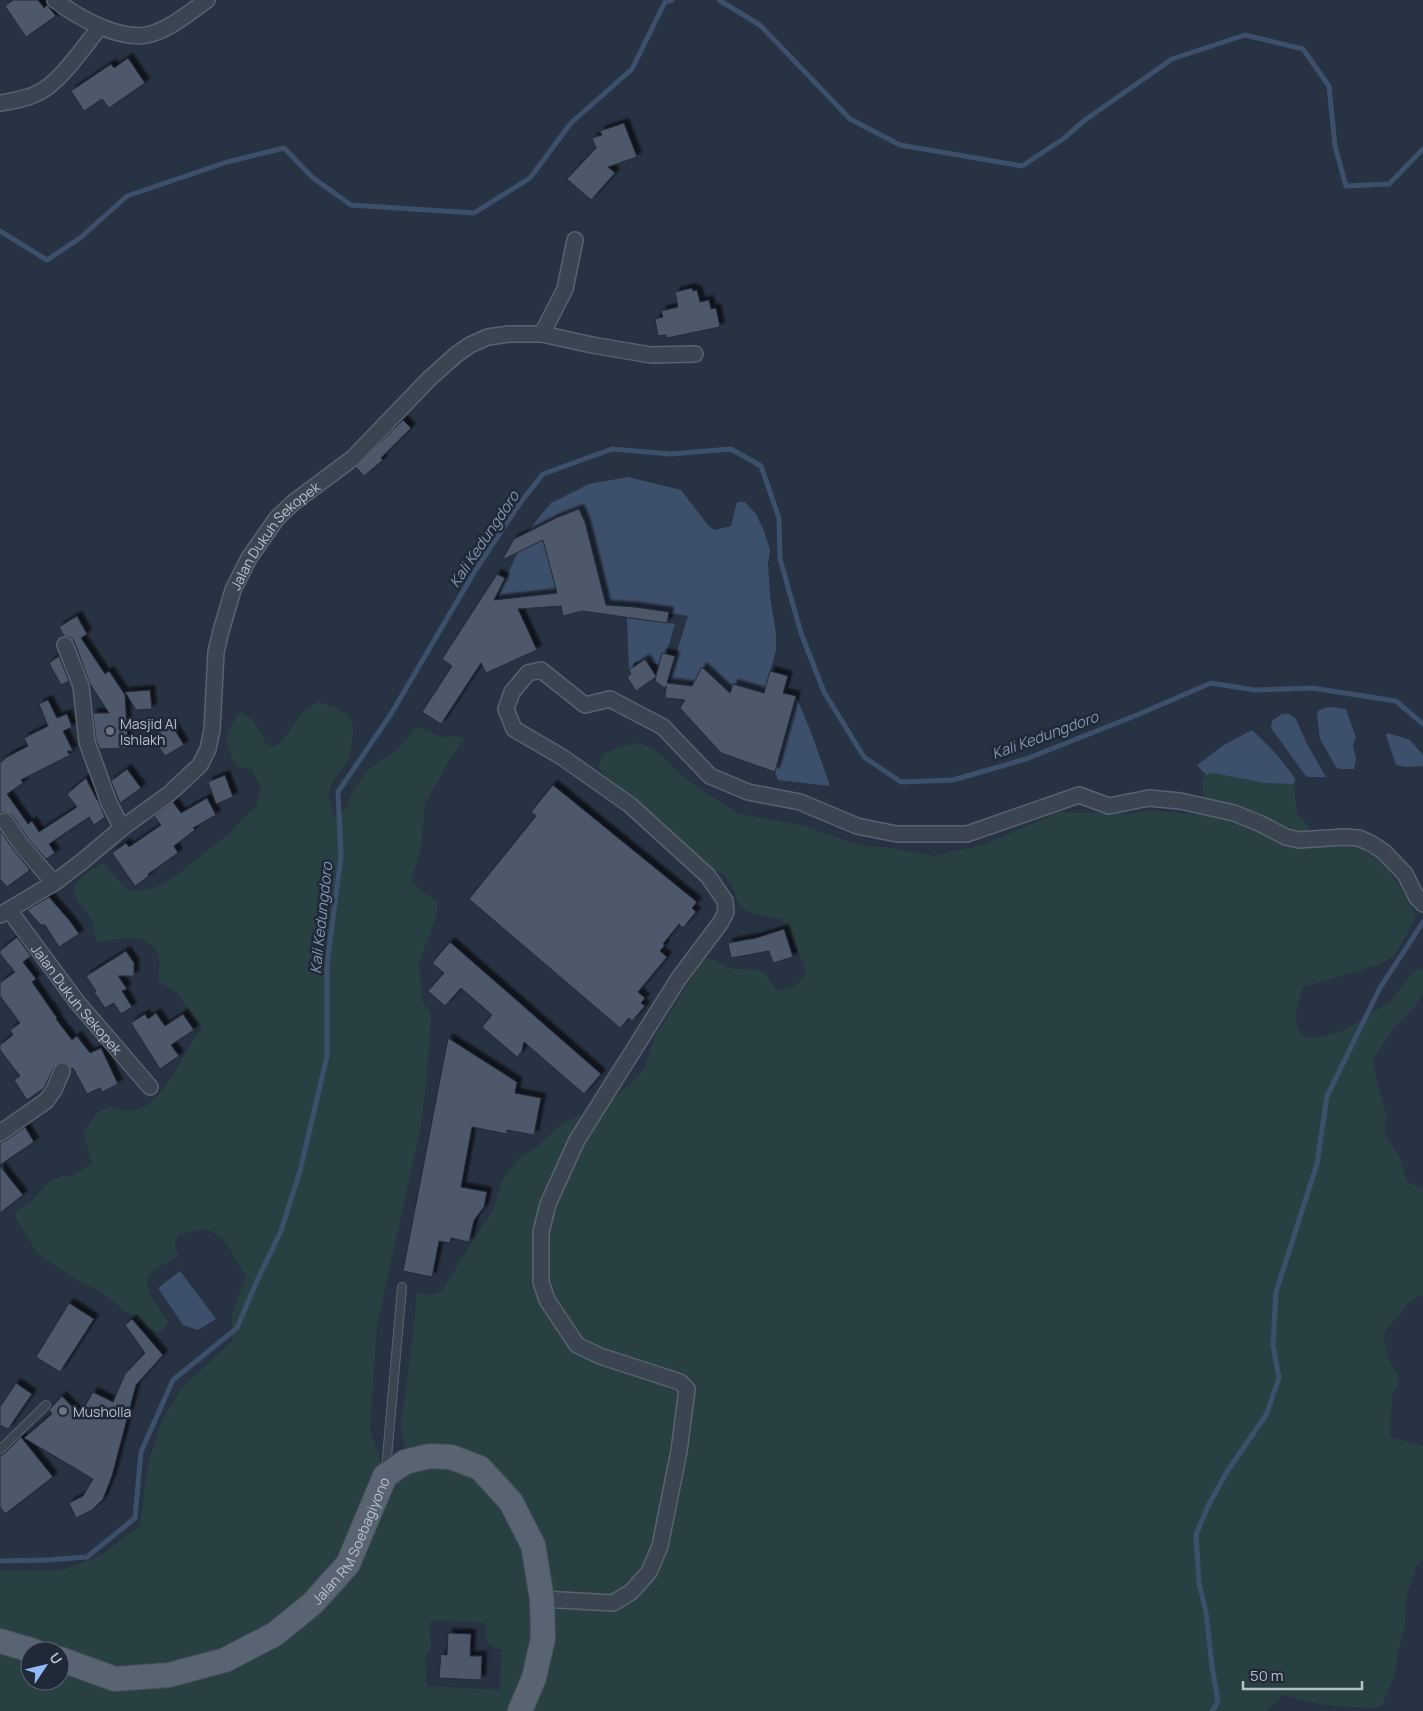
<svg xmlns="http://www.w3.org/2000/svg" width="1423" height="1711" viewBox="0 0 1423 1711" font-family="Manrope,sans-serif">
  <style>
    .green { fill: #294043; fill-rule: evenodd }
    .water { fill: #3d506b }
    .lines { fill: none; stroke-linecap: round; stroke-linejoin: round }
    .stream { stroke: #3d506b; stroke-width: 5 }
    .building { fill: #4d596b; stroke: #222b39; filter: url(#shadow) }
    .service-casing { stroke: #59626f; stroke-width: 10 }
    .minor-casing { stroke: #59626f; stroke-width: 18 }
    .primary-casing { stroke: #454d5b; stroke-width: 26 }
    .service { stroke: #3b4552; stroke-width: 8 }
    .minor { stroke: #3b4552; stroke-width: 15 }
    .primary { stroke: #596472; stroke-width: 24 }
    .worship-dot { fill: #6b7280; stroke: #202937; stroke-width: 2 }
    .labels { text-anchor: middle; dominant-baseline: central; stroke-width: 5; stroke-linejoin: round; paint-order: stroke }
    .street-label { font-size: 14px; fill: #b8c0cc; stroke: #202937 }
    .poi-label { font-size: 14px; fill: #b8c0cc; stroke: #202937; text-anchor: start }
    .water-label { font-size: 15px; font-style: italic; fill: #8096b2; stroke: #202937 }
  </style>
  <defs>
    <filter id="shadow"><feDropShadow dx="4.5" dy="-4.5" stdDeviation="1" flood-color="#0009"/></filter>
  </defs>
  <rect width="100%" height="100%" fill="#273242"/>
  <path class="green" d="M317 701C342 710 359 713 351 745 350 751 349 759 346 764 340 773 330 781 329 793 328 800 332 810 334 816L346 809 353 790 367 771 382 759 395 752 417 727 445 738 454 736 465 738 451 757 425 804 421 849 411 881 421 891 438 902 436 917 419 963 422 1001 431 1014 427 1074 421 1126 377 1325 370 1430 383 1468 405 1450 401 1424 415 1318 416 1293C426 1295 433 1298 442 1290L493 1210 502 1181 515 1164 519 1158 539 1145 561 1124 604 1105 634 1081 644 1069 655 1037 701 963 707 959C718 959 720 966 729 968 740 971 752 968 763 971L776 990C791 990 796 986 806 975L803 962 782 919 758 915 745 910 737 900 733 887 724 875 692 855 622 796 598 767 604 754 617 748 638 743 654 749 677 771 701 790 740 814 802 825 847 841 870 847H884L934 856 985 844 1059 812 1129 814 1151 810 1205 816 1202 781 1206 775 1213 773 1264 783 1294 784 1296 806 1298 814 1312 832 1357 846 1384 864 1397 882 1416 916C1409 928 1404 943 1395 954 1386 966 1321 981 1303 987 1298 1005 1289 1024 1306 1038L1322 1037 1344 1030 1390 1002 1414 971 1423 968V994L1415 1006 1394 1028 1373 1059 1375 1073 1387 1117 1384 1132 1400 1158 1407 1182 1423 1189V1295C1410 1299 1408 1304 1400 1314 1394 1320 1385 1328 1384 1337 1384 1344 1388 1356 1391 1363 1397 1376 1404 1381 1392 1394L1390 1437 1423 1446V1560L1417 1565 1406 1597 1405 1627 1397 1655 1396 1671 1382 1706C1367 1710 1366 1707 1352 1707 1326 1706 1307 1702 1283 1695L1266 1711H0V1571L63 1570 101 1555 140 1526 148 1464 162 1420 181 1389 232 1341V1313L246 1278C238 1264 225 1232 207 1230 199 1229 188 1233 179 1234 174 1242 174 1247 179 1256 172 1260 153 1269 149 1275 141 1287 161 1311 168 1321L163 1331H156L143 1325 97 1289 82 1283 37 1253 14 1214 33 1199 49 1182 63 1176 70 1177 92 1164 83 1132 97 1113 109 1106C116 1108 125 1112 132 1111 164 1107 184 1049 203 1027L177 993 159 981C157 973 161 965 159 958 152 929 119 939 98 942 92 934 96 925 90 917 87 911 81 907 78 902 65 881 89 873 103 863L128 891 147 890 161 885 179 873 228 835 243 819 256 807 261 788 252 769 237 767C223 740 223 737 240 712L253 720 267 745 275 747C286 739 290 729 298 718 303 712 311 707 317 701ZM437 1620 486 1623C485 1639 483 1644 501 1650L500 1690 427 1686 425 1660 431 1646 429 1623ZM30 1651H60V1681H30Z"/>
  <path class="water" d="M628 477 681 490 708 525 714 530 731 526 737 502H745L756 514 764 531 770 550 768 563 770 596 776 634V650L759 713 730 693 703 667 692 686 671 683 669 677 688 616 635 607 606 604 585 522 579 509 558 517 527 532 551 503 589 484Z
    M543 540 557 593 504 602 497 597 518 552Z
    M627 618 675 624 666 654 662 653 659 665 647 662 644 659 639 663 637 661 633 664 634 666 629 670Z
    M796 696 811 732 830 786 778 780 775 772Z
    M1329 707 1346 709 1356 738 1353 745 1356 759 1354 769H1340L1336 767 1320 739 1317 714 1319 710Z
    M1282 714H1289L1296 719 1307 744 1326 777H1308L1305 775 1271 728 1272 721Z
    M1252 730C1268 745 1284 761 1295 779L1294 784 1264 783 1213 773 1206 775 1197 765 1224 745Z
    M1388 733 1410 740 1423 755V766L1407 767 1396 765 1386 735Z
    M180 1271 216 1319 198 1330 183 1325 158 1288Z"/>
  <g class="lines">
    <path class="stream" d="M719 0 760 25 850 119 900 145 1022 166 1063 139 1085 120 1172 59 1245 35 1303 49 1329 86 1335 146 1346 186 1389 184 1423 149
      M0 231 47 260 80 238 127 196 227 162 284 148 313 178 351 205 474 213 530 178 571 123 632 69 665 2 672 0
      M0 1561 47 1560 87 1557 135 1518 141 1452 173 1380 237 1328 256 1283 281 1231 300 1171 327 1056V965L341 856 338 792 391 714 476 569 520 503 543 474 612 449 670 454 731 449 761 466 779 518 780 559 801 633 824 692 864 757 901 782 953 780 1026 759 1137 715 1211 683 1254 690 1312 688 1396 701 1423 724
      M1212 1711 1218 1702 1212 1666 1206 1612 1199 1583 1196 1535 1208 1506 1228 1470 1266 1415 1279 1378 1273 1345 1276 1292 1317 1164 1327 1096 1380 988 1423 922"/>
  </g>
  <path class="building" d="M13 0H38L44 8 47 5 56 16 26 37 5 6Z
    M128 58 145 83 109 108 102 99 84 111 71 91 111 64 114 68Z
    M624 123 637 157 608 167 615 173 591 200 567 179 596 148 592 138 602 135 600 131Z
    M692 288 693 291 697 290 700 302 709 300 711 309 716 308 720 327 667 338 666 335 658 336 655 319 663 317 661 311 678 307 675 292Z
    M403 420 411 428 381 458 383 460 364 476 356 467Z
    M579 509 585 522 606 605 635 607 669 612 667 623 582 611 563 616 561 606 518 609 537 650 486 673 481 663 441 724 422 712 452 666 442 659 497 574 505 578 494 600 557 593 543 540 502 560 514 539 558 517Z
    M77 616 87 634 81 638 105 674 109 671 125 695 128 748 100 749 96 740 93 713H109L90 684 74 641 70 637 64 636 59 627Z
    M662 653 675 656 667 683 692 686 702 667 730 693 733 684 764 693 770 671 788 676 783 693 796 696 775 772 721 753 680 708 685 700 665 698 666 686V689L655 681 656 677 636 691 627 677 631 674 629 670 645 659 656 676Z
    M59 656 69 681 61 685 49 663Z
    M150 690 152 709 136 710 125 692Z
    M48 700 57 718 67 714 72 727 63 731 73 751H67L70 755 21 780 23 783 7 794 28 824 32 821 39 832 77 807 67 794 86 778 97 800V798L105 817 94 825 89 817 49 844 55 853 46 859 30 841 12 815 5 812 0 813V763L7 757 28 746 24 738 48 726 39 704Z
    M171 724 184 745 165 756 152 736Z
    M127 769 141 788 120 803 111 781Z
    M225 775 233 797 216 804 208 782Z
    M553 785 697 902 692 908 696 912 683 928 679 924 663 944 665 945 660 951 667 957 638 992 645 998 641 1003 645 1006 632 1021 629 1018 620 1028 469 899 536 816 531 812Z
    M207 798 216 815 193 828 195 830 174 846 178 853 148 874 149 876 135 886 112 853 126 843 129 847 161 825 154 816 173 802 181 813Z
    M0 830 15 852 30 870 7 887 0 879Z
    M49 897 70 921 79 934 59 947 45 925H41L27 910Z
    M784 929 793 957 773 963 769 951 731 958 728 943 756 938Z
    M17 937 31 956 23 962 36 979 32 982 57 1018 56 1019 72 1040 77 1036 90 1053 101 1048 118 1084 102 1092 100 1088 87 1094 73 1068 71 1069 66 1063 60 1062 54 1067 44 1088 27 1100 14 1080 20 1076 0 1050V1045L13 1035 10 1030 20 1023 0 996V983L15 972 0 954V951Z
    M450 942 601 1074 584 1094 524 1042 522 1051 517 1057 482 1027 492 1015 461 988 445 1006 428 991 444 973 432 963Z
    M126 951 134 963V976H118L127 989 122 991 132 1007 121 1014 114 1003 105 1008 94 992 96 991 86 976Z
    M156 1013 165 1026 183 1014 194 1030 171 1045 179 1056 160 1069 131 1023 145 1014 148 1019Z
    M448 1038 517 1082 515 1093 541 1098 534 1135 507 1130V1134L472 1127 461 1187 487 1192 484 1207 474 1220 469 1242 451 1238 450 1243 439 1241 432 1277 403 1271Z
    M25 1127 34 1142 0 1165V1142L5 1141Z
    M0 1166 23 1195 0 1213Z
    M69 1303 94 1319 60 1372 36 1357Z
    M132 1319 163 1355 136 1385 112 1476 103 1499 92 1510 76 1518 69 1503 83 1496 93 1479 24 1438 52 1414 49 1410 62 1396 80 1415 93 1392 113 1402 125 1374 145 1353 125 1325Z
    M16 1383 32 1394 8 1429 0 1425V1407Z
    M21 1437 53 1477 5 1514 0 1507V1456L4 1454Z
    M448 1633 471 1634 470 1656H482L481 1680 439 1678 441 1654 447 1655Z"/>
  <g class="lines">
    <g class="service-casing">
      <path id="service" d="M0 1450 46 1405
        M386 1469 402 1287"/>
    </g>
    <g class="minor-casing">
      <g id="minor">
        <path d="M55 0C77 17 118 40 147 35 169 30 189 13 207 0"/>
        <path d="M0 103C13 101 26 99 38 93 60 83 84 46 100 27"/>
        <path d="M542 334 565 289 575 240"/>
        <path d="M65 645 81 686 87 742 109 803 122 828"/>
        <path d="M5 821 23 847 54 883"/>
        <path id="s1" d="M9 910 77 1002 150 1087"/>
        <path id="s2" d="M0 915 54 883 84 860 122 828 169 794 200 765 208 749 212 730 216 652 221 631 233 590 249 558 277 518 294 502 353 458 430 378 457 354 470 345 488 337 509 334H542L592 345 651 355 695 354"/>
        <path d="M0 1133 46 1101 54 1090 62 1071"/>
        <path d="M542 1599 613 1603 631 1592 649 1572 660 1546 679 1451 687 1389 680 1382 600 1356 577 1345 547 1300 541 1282V1232L548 1204 577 1140 679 978 721 922 726 912 725 901 708 876 630 805 562 757 514 729 506 709 512 692 528 673 541 670 585 705 610 699 663 727 710 776 748 792 800 802 857 826 897 834H967L1079 795 1109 806 1149 798 1180 801 1234 813 1261 824 1286 837 1299 840 1344 837 1359 838 1372 844 1384 852 1405 874 1417 898 1423 904"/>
      </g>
    </g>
    <g class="primary-casing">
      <g id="primary">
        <path d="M0 1641 34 1651"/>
        <path id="s3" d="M60 1659 115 1679 169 1675 225 1660 275 1634 313 1603 348 1564 385 1476 405 1462 430 1456 451 1457 480 1468 511 1502 533 1545 542 1599 543 1638 534 1678 520 1711"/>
      </g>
    </g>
    <use href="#service" class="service"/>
    <use href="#minor" class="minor"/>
    <use href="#primary" class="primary"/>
  </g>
  <g class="worship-dot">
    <circle cx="110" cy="731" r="5"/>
    <circle cx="63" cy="1411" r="5"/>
  </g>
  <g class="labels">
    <g class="street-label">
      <text stroke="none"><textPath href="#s2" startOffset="500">Jalan Dukuh Sekopek</textPath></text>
      <text stroke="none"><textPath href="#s1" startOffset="112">Jalan Dukuh Sekopek</textPath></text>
      <text stroke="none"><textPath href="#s3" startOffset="350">Jalan RM Soebagiyono</textPath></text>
    </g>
    <g class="poi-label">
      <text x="120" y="723">Masjid Al<tspan x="120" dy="16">Ishlakh</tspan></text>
      <text x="73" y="1411">Musholla</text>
    </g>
    <g class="water-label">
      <text transform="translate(484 539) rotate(-56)">Kali Kedungdoro</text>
      <text transform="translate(1045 735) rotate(-20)">Kali Kedungdoro</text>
      <text transform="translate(321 918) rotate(-84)">Kali Kedungdoro</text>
    </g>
  </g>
  <g transform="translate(45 1666) rotate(55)"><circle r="24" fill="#202937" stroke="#5d6573"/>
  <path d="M0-4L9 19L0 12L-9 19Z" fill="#92b9f7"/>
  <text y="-8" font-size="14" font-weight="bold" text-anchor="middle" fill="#b8c0cc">U</text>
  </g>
  <path d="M1243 1681v8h119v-8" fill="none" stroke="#b8c0cc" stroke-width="2.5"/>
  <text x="1250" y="1681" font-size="15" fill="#b8c0cc" stroke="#202937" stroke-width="4" paint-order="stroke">50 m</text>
</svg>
